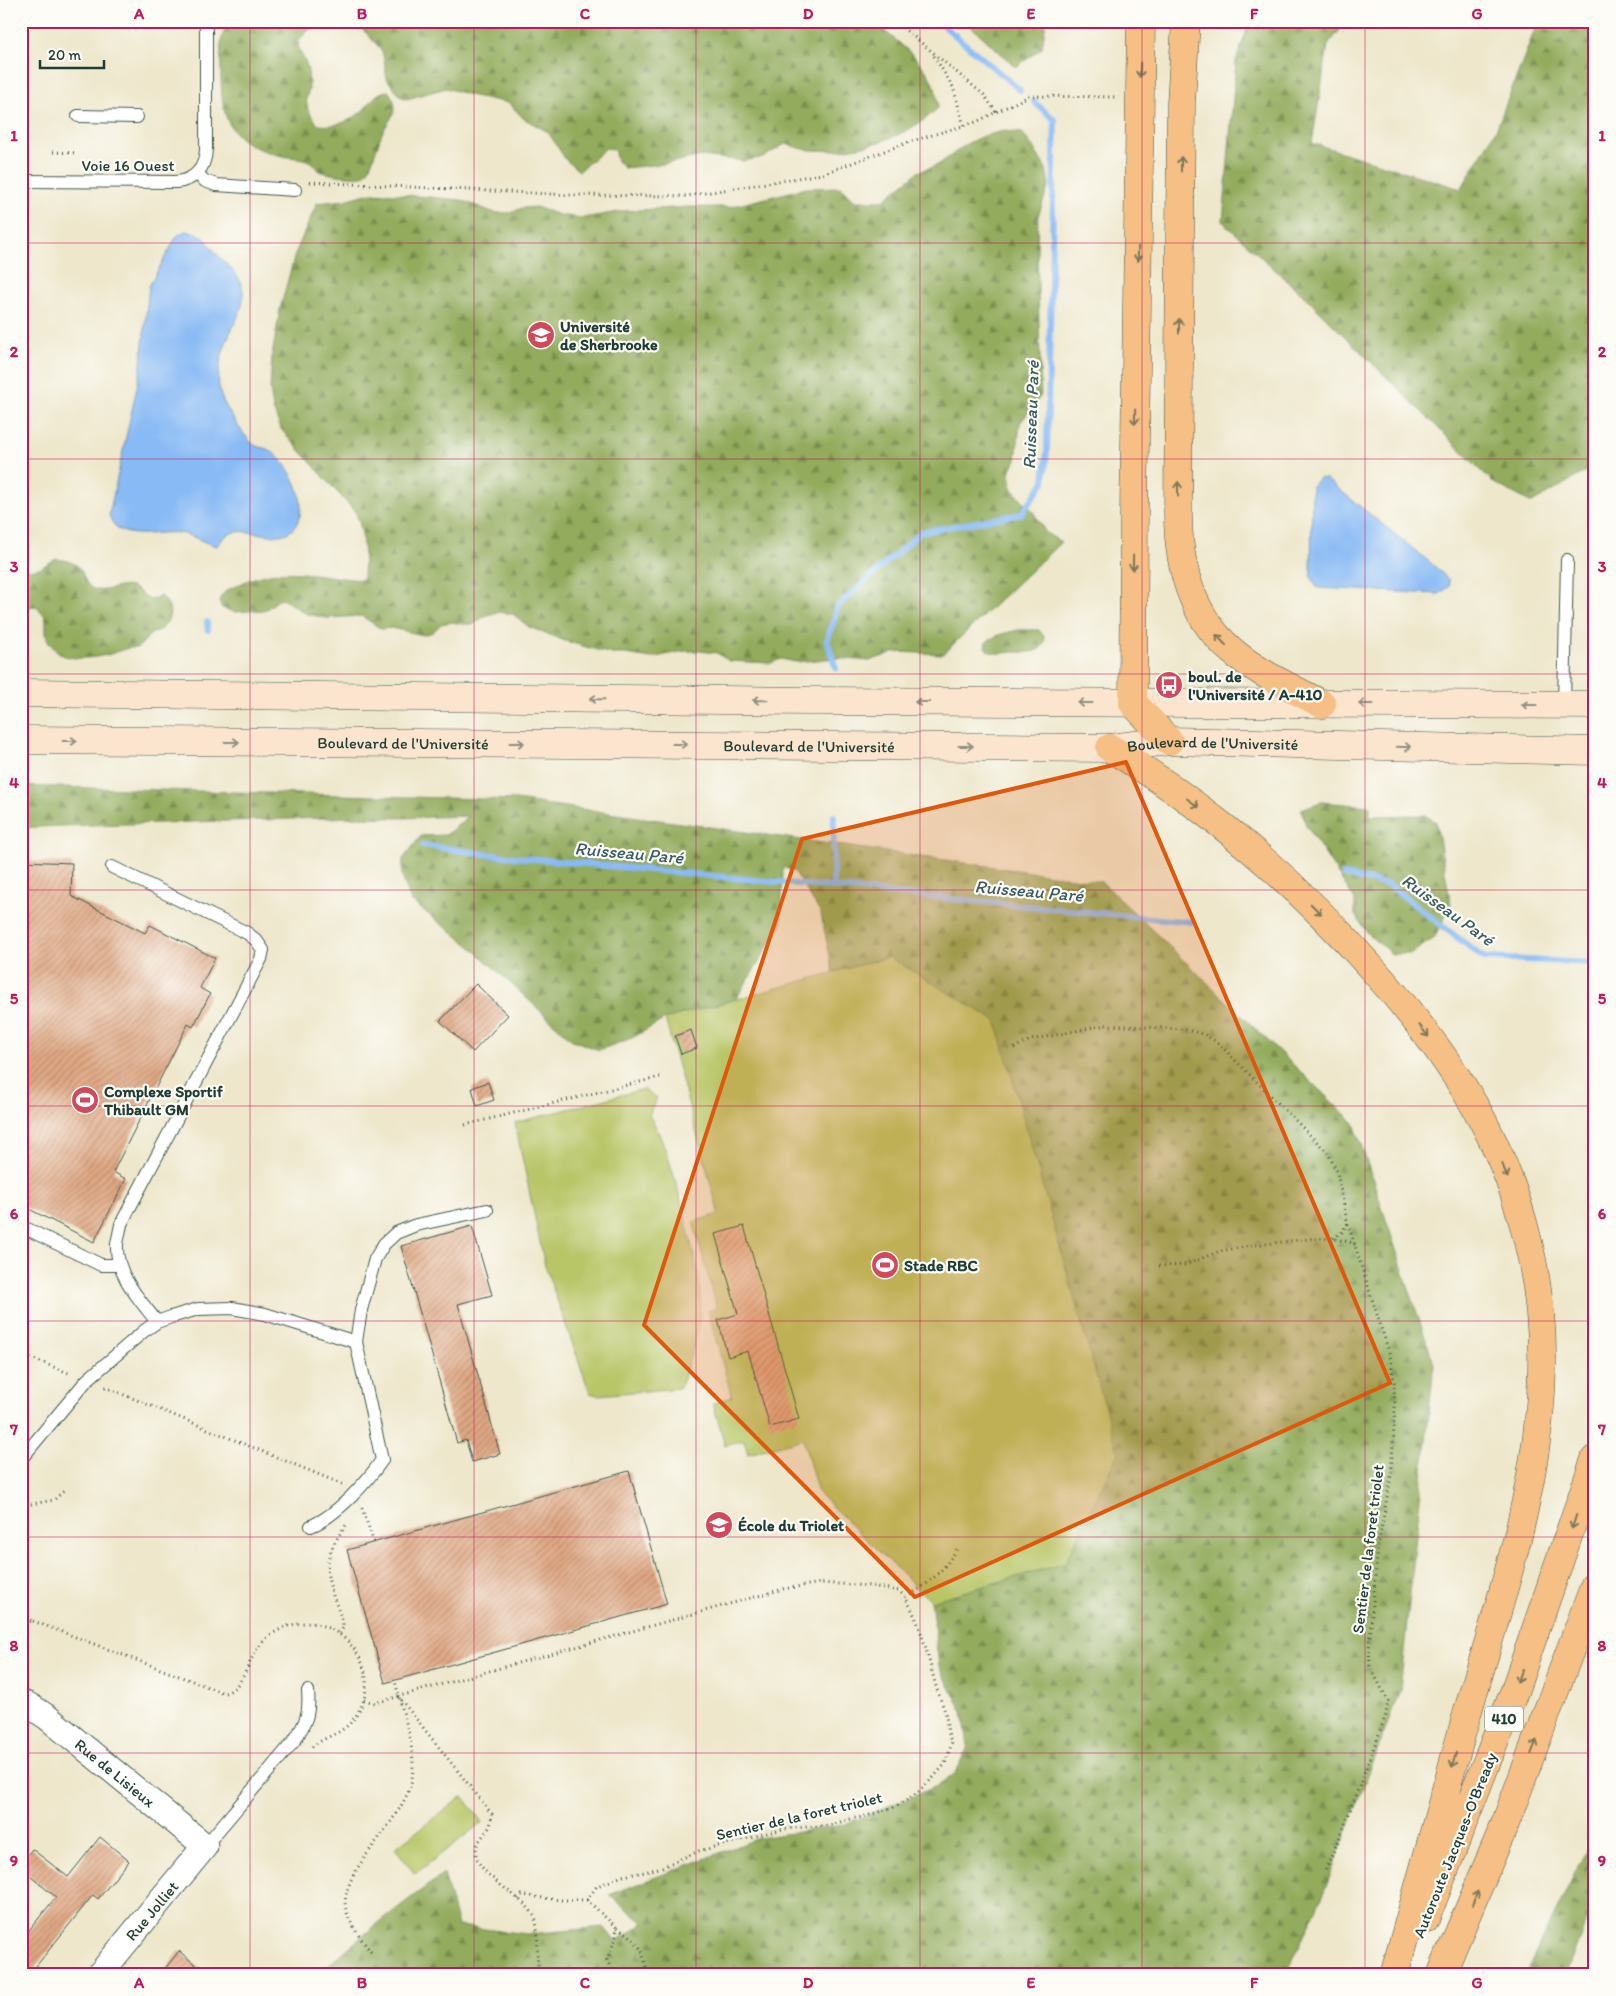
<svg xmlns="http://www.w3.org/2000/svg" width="1616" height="1996" viewBox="0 0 1616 1996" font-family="Itim,sans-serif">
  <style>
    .forest { fill: url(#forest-firs); stroke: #587448 }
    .green { fill: #b8c668; stroke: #6c824e }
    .water { fill: #88baf5; stroke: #547c94 }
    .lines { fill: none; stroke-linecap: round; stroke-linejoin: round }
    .stream { stroke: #88baf5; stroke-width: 6 }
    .building { fill: url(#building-hatch) }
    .service-casing { stroke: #3e564b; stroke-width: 14 }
    .minor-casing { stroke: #3e564b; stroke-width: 27 }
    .secondary-casing { stroke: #3e564b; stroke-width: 29 }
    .motorway-casing { stroke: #3e564b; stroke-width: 29 }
    .path { stroke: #3e564b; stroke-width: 3; stroke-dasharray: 1 4; stroke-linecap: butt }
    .service { stroke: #fff; stroke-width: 12 }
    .minor { stroke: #fff; stroke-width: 25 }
    .secondary { stroke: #fbe5cf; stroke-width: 28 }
    .motorway { stroke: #f5bf86; stroke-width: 28 }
    .oneway { stroke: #7f7859 }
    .oneway2 { stroke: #8d9182 }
    .marked { fill: #de580e; fill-opacity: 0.2; stroke: #de580e; stroke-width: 4; stroke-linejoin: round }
    .grid { fill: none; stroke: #c2185b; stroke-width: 1; stroke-opacity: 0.55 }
    .labels { text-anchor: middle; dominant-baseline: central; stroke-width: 4.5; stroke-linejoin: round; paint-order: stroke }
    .shield { fill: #fdfcf7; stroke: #62766e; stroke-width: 1 }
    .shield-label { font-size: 15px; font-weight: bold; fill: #1f3d34 }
    .street-label { font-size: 16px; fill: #1f3d34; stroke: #fdfcf7 }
    .poi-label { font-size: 16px; font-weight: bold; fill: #1f3d34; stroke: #fdfcf7; text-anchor: start }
    .water-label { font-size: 18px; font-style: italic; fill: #395c64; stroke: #fdfcf7 }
    .neatline { fill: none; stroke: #c2185b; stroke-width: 2 }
    .grid-label { font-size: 16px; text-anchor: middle; font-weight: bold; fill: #c2185b }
  </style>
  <defs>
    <pattern id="forest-firs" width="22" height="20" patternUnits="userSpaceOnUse" patternTransform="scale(1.25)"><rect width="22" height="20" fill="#92ab5c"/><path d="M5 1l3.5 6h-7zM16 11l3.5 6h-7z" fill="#778c4d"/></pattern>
    <pattern id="building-hatch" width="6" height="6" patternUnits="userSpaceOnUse" patternTransform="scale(1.25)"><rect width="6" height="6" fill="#e0a783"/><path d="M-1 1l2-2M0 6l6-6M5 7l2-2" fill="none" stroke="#b5896c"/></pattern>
  </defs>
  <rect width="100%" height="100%" fill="#fdfcf7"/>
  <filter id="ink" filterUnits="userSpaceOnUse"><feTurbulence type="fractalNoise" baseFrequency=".02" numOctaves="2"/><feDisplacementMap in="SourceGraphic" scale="10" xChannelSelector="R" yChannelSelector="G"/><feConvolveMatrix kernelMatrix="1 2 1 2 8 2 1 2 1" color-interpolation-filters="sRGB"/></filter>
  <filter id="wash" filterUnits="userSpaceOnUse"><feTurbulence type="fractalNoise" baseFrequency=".0096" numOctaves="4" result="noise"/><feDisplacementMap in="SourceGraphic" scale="20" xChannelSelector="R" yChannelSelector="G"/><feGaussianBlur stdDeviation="1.12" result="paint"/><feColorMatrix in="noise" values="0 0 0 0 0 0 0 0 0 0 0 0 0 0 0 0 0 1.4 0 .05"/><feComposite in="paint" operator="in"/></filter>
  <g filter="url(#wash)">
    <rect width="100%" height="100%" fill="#eee7cc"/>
    <path class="forest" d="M230 21H326L309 30 299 40 298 48 306 63 308 71 309 89 306 99 308 110 318 125C332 127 348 123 360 113 371 105 373 92 388 91 401 107 393 115 383 131 378 141 371 171 364 175 359 179 326 174 320 171 316 168 313 163 309 161 301 157 290 158 283 156 230 144 221 123 221 72 221 55 218 35 230 21Z
      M355 21H872C899 43 939 69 938 108 906 139 856 153 812 150 803 150 794 146 785 144L764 157 744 161 702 156 663 164 624 168 617 161 614 149 606 148 579 171 566 160 548 132 523 118 509 103 469 95 446 88 407 99 400 96 387 79 383 54 379 47Z
      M965 21H1046L1042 48 1016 67Z
      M1250 21H1347L1328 45 1312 143 1461 189 1496 130 1538 21H1595V466L1532 503 1494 483 1307 299 1223 222 1236 61Z
      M1004 131 1022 133 1033 147 1046 169 1049 185 1038 216 1037 249 1041 396 1020 423 1016 460 1010 471 1012 489 1032 510 1046 533 1061 542 943 654 896 652 869 661 837 658 796 662 781 659 771 663 729 661 717 653 700 651H684L651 658 626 654H612L568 642 529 627 513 614 497 612 485 616 474 624H464L452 622 441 624 433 632 423 635 391 628 381 629 362 616 327 618 307 614 281 598 265 610 234 612 222 608 219 602C221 592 229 589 238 585 282 562 317 577 363 580 364 556 365 535 356 513L281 429 273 409 270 388 272 356 280 309 295 254 317 203 345 200 370 193 397 194 461 200 495 213H510L522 208 536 207 559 215 583 218 624 211 687 207H730L806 188 841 187 855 201H882L918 172 938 165 968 143 983 136Z
      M56 559C66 560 77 562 82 572 84 577 86 583 89 586 101 597 118 583 131 587 146 592 142 604 161 596 172 605 173 618 162 628 159 631 154 632 151 634 145 639 143 645 136 648 124 647 117 653 106 655 93 658 70 661 59 653 55 650 48 642 47 638 43 623 52 619 35 606L30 607 27 611 21 630V571L40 568Z
      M1018 630H1039L1045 638C1044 655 1025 652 1012 652 1004 653 994 655 987 650L985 643C994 635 1006 633 1018 630Z
      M21 786 516 800 1102 882 1354 1123 1434 1364 1400 1690 1324 1892 1286 1975H317C358 1939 399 1905 444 1874L458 1926 528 1934 604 1927 616 1942 644 1923 609 1895 759 1838 843 1825 935 1787 956 1773 968 1746 963 1712 939 1666 931 1601 1065 1563 1118 1453 996 1021 889 957 833 972 821 914 795 872 783 867 781 926 736 999 665 1019 632 1038 599 1050 572 1040 469 945 411 901 402 876 403 859 421 836 446 835 468 816 401 818 359 817 61 826 21 828Z
      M1321 802 1370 806V816L1425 815 1436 822 1451 905 1435 937 1411 954H1392L1369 935 1355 915V900L1306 825 1301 809Z
      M1595 1837V1899L1565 1975H1525L1575 1873Z"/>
    <path class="green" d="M889 957 996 1021 1118 1453 1065 1563 931 1601 818 1493 803 1439 748 1454 744 1440 725 1445 713 1403 732 1397 708 1311 717 1308 693 1222 719 1214 665 1019Z
      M644 1089 657 1098 649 1115C673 1153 685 1222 697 1267 706 1315 695 1343 680 1388L598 1395 590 1393 545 1266 515 1123Z
      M463 1796 483 1822 415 1874 395 1848Z"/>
    <path class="water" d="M185 231C209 235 203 239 217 254 225 263 236 272 241 283 249 303 234 322 227 340 221 356 216 375 220 392 223 405 242 434 252 443 256 448 264 447 269 450 288 462 305 492 300 515 290 554 249 522 227 535 223 537 220 543 217 546 204 543 193 535 179 533 156 530 118 545 109 515L140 373 149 286 177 236Z
      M1319 478 1326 479 1432 564 1449 580V587L1439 594 1318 588 1311 577 1312 486Z"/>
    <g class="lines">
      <path class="stream" d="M938 21 1020 90
        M207 622 208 630
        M836 669 827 641 838 606 921 532 1021 514 1044 482 1047 451 1055 120 1034 102
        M423 845 484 854 1192 922
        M1344 875 1389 885 1484 958 1595 963
        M833 887 834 816"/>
    </g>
    <g id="blocks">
      <path class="building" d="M21 861 72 863 71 896 145 933 150 925 215 958 200 988 210 994 193 1027 188 1024 113 1172 126 1179 94 1242 21 1205Z
        M476 984 508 1015 473 1052 440 1021Z
        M691 1030 697 1048 681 1054 675 1036Z
        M488 1082 494 1100 477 1106 472 1088Z
        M472 1226 492 1295 458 1304 500 1454 472 1462 466 1440 457 1443 401 1246Z
        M744 1226 799 1419 770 1427 748 1351 728 1357 718 1320 738 1314 715 1234Z
        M629 1471 667 1604 385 1683 347 1550Z
        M100 1837 129 1861 98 1899 93 1895 29 1975H21V1940L56 1897 21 1869V1863L32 1849 68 1877Z
        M179 1951 208 1975H160Z"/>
    </g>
  </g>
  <g filter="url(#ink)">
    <use href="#blocks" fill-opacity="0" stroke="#3e564b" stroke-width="1"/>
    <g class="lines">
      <g class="service-casing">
        <path id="service" d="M78 116 137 117
          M197 174 205 181 216 185 295 190
          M21 181 176 182C195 180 205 169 206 150V21
          M1564 705 1567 560
          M112 867 247 933 256 940 263 950 261 959 121 1224C120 1231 118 1237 117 1244 115 1274 140 1300 157 1322
          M21 1226 101 1265H119
          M21 1459 87 1380 144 1331 157 1322 171 1317 198 1309 232 1308 265 1314 356 1342
          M311 1526C336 1516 367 1482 382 1460L356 1342 361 1310 375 1259 384 1244 396 1233 416 1225 487 1210
          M205 1846 294 1741C306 1723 310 1713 308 1691"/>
      </g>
      <g class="minor-casing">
        <g id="minor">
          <path id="s1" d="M21 1702 30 1706 47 1717 205 1846 99 1975"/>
        </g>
      </g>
      <g class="secondary-casing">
        <g id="secondary">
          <path d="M21 693 813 701 1595 705"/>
          <path id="s2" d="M21 740 1110 748 1169 741 1595 751"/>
        </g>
      </g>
      <g class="motorway-casing">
        <path id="motorway" d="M1141 21 1134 514 1133 703 1169 741
          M1186 21 1181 103 1178 513C1178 567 1192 620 1237 655 1262 675 1294 689 1322 704
          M1110 748C1210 808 1298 884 1375 972 1416 1018 1454 1067 1483 1121 1522 1196 1544 1284 1542 1368 1540 1487 1500 1601 1467 1714 1442 1801 1419 1888 1394 1975
          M1425 1920 1514 1692 1595 1459
          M1441 1975 1505 1824 1595 1584"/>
      </g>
      <path class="path" d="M895 21 984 95 996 112
        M934 56 953 87 964 126
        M53 152 78 153
        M310 182 571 195 686 196 822 174 909 142 976 122 1029 96 1117 97
        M1014 1048 1030 1040 1105 1025 1183 1029 1203 1034 1217 1042 1328 1153 1337 1172 1347 1221 1390 1355 1394 1381 1395 1410 1391 1476 1378 1546 1369 1649 1370 1666 1388 1701 1386 1715 1344 1827 1325 1871
        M465 1125 660 1077
        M1333 1238 1342 1232 1348 1223
        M1159 1266 1185 1265 1220 1251 1256 1245 1318 1238 1336 1239 1350 1242 1355 1245
        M21 1354 71 1374
        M105 1387 342 1484
        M21 1506 54 1500 66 1489
        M362 1508 374 1543
        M21 1616 33 1621 21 1623
        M33 1621 224 1693C242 1690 248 1662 257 1649 264 1639 276 1630 288 1626 338 1609 387 1669 357 1714 343 1736 329 1733 312 1747
        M339 1633 343 1628V1623C328 1579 316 1566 346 1525
        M398 1696 492 1814C491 1819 491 1825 488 1829 483 1837 476 1842 476 1852 475 1875 524 1896 534 1916 540 1930 536 1950 538 1965
        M364 1700 375 1703 783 1589 821 1583 872 1586 899 1591 905 1597
        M518 1899 522 1895 559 1900H587L617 1928C616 1941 611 1949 607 1960L610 1966
        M587 1900 597 1886 623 1876 645 1872 662 1867 699 1851 783 1829 830 1825 854 1818 863 1817 895 1807 916 1794 933 1778 945 1764 952 1742C946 1734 948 1721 945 1712 942 1703 938 1693 935 1683 927 1653 921 1624 905 1597 928 1586 943 1571 957 1549
        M617 1928 629 1935 641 1949 649 1975
        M371 1952C362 1940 352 1928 347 1913 333 1874 407 1820 412 1778 417 1748 401 1710 395 1680"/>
      <use href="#service" class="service"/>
      <use href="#minor" class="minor"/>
      <use href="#secondary" class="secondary"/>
      <use href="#motorway" class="motorway"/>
    </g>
    <defs><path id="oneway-shaft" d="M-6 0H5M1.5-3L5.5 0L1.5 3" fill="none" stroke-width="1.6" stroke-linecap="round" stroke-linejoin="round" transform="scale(1.25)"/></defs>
    <g class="oneway">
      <use href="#oneway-shaft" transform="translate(1140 70) rotate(91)"/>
      <use href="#oneway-shaft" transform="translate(1181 164) rotate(-90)"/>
      <use href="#oneway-shaft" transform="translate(1138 254) rotate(91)"/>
      <use href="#oneway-shaft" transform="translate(1179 326) rotate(-90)"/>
      <use href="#oneway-shaft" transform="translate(1135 417) rotate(91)"/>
      <use href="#oneway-shaft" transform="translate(1178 489) rotate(-90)"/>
      <use href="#oneway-shaft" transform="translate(1133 563) rotate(91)"/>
      <use href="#oneway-shaft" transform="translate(1221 640) rotate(-133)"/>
      <use href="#oneway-shaft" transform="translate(1193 803) rotate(37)"/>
      <use href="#oneway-shaft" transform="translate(1316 909) rotate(45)"/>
      <use href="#oneway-shaft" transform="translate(1424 1031) rotate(52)"/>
      <use href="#oneway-shaft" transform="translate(1505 1171) rotate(69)"/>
      <use href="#oneway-shaft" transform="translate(1574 1522) rotate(108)"/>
      <use href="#oneway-shaft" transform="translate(1520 1676) rotate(110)"/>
      <use href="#oneway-shaft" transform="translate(1534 1747) rotate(-69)"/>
      <use href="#oneway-shaft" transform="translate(1454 1760) rotate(106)"/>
      <use href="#oneway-shaft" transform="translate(1475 1898) rotate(-67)"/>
    </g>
    <g class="oneway2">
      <use href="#oneway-shaft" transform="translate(597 699) rotate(-179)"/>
      <use href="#oneway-shaft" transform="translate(760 700) rotate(-179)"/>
      <use href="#oneway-shaft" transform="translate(922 702) rotate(-180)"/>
      <use href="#oneway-shaft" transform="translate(1085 703) rotate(-180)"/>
      <use href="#oneway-shaft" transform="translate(1366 704) rotate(-180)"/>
      <use href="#oneway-shaft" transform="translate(1529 705) rotate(-180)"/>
      <use href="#oneway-shaft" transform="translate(70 741)"/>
      <use href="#oneway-shaft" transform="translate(232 742)"/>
      <use href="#oneway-shaft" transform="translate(517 743)"/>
      <use href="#oneway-shaft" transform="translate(680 744)"/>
      <use href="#oneway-shaft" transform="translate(966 746)"/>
      <use href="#oneway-shaft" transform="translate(1404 747) rotate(2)"/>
    </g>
  </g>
  <path class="marked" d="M1126 762 1390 1383 915 1597 644 1325 802 839Z"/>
  <path class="grid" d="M250 21V1975M474 21V1975M696 21V1975M920 21V1975M1142 21V1975M1365 21V1975M21 243H1595M21 459H1595M21 674H1595M21 890H1595M21 1106H1595M21 1321H1595M21 1537H1595M21 1753H1595"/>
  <defs>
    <g id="university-disc" transform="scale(1.4375)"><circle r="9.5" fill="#d1495b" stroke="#fdfcf7"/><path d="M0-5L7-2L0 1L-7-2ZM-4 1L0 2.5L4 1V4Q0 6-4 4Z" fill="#fff"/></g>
    <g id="bus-disc" transform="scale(1.4375)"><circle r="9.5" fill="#d1495b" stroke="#fdfcf7"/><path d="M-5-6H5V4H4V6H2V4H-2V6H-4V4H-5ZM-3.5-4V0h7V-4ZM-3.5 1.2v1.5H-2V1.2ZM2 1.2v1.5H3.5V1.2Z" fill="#fff"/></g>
    <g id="stadium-disc" transform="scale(1.4375)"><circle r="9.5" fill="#d1495b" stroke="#fdfcf7"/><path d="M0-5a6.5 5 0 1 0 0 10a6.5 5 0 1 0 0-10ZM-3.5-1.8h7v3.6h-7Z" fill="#fff"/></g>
    <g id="school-disc" transform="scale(1.4375)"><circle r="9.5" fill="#d1495b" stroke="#fdfcf7"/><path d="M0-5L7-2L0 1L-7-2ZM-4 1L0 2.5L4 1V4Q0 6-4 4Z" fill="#fff"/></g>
  </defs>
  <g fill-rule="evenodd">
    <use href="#university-disc" x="541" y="335"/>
    <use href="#bus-disc" x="1169" y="685"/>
    <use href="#stadium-disc" x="85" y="1100"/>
    <use href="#stadium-disc" x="885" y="1265"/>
    <use href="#school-disc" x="719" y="1525"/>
  </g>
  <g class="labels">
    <rect class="shield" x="1485" y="1706.5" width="38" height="25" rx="4"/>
    <g class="shield-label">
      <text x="1504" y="1719">410</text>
    </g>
    <g class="street-label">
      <text x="128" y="165">Voie 16 Ouest</text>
      <text stroke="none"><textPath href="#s2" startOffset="382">Boulevard de l'Université</textPath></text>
      <text stroke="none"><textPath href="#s2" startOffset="788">Boulevard de l'Université</textPath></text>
      <text stroke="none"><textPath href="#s2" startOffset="1192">Boulevard de l'Université</textPath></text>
      <text transform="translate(1368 1549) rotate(-83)">Sentier de la foret triolet</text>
      <text stroke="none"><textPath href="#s1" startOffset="118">Rue de Lisieux</textPath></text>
      <text transform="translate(799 1816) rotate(-13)">Sentier de la foret triolet</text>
      <text transform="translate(1455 1845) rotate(-68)">Autoroute Jacques-O'Bready</text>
      <text transform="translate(152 1911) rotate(-50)">Rue Jolliet</text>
    </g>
    <g class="poi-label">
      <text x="560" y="326">Université<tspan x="560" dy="18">de Sherbrooke</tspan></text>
      <text x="1188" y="676">boul. de<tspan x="1188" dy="18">l'Université / A-410</tspan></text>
      <text x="104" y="1091">Complexe Sportif<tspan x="104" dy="18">Thibault GM</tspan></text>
      <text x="904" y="1265">Stade RBC</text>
      <text x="738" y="1525">École du Triolet</text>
    </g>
    <g class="water-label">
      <text transform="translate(1031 415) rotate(-88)">Ruisseau Paré</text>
      <text transform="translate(629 853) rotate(5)">Ruisseau Paré</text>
      <text transform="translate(1029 891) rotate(5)">Ruisseau Paré</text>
      <text transform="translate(1448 910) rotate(36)">Ruisseau Paré</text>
    </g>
  </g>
  <rect width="1616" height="1996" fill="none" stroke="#fdfcf7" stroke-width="55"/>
  <path d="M40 60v8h64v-8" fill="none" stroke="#1f3d34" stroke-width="2.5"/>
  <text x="48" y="60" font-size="15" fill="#1f3d34" stroke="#fdfcf7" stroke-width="4" paint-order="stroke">20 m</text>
  <rect x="28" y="28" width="1560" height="1940" class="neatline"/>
  <g class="grid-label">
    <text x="139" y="19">A</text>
    <text x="362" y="19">B</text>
    <text x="585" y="19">C</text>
    <text x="808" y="19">D</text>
    <text x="1031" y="19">E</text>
    <text x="1254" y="19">F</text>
    <text x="1477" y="19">G</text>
    <text x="14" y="141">1</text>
    <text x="1602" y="141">1</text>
    <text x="14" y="357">2</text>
    <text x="1602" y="357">2</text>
    <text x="14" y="572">3</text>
    <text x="1602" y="572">3</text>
    <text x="14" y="788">4</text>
    <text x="1602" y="788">4</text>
    <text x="14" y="1004">5</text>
    <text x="1602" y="1004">5</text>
    <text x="14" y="1219">6</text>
    <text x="1602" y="1219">6</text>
    <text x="14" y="1435">7</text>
    <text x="1602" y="1435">7</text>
    <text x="14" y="1651">8</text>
    <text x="1602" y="1651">8</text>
    <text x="14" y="1866">9</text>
    <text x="1602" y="1866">9</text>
    <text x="139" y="1988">A</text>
    <text x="362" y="1988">B</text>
    <text x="585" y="1988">C</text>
    <text x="808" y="1988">D</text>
    <text x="1031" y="1988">E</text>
    <text x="1254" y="1988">F</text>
    <text x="1477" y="1988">G</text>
  </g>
</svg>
